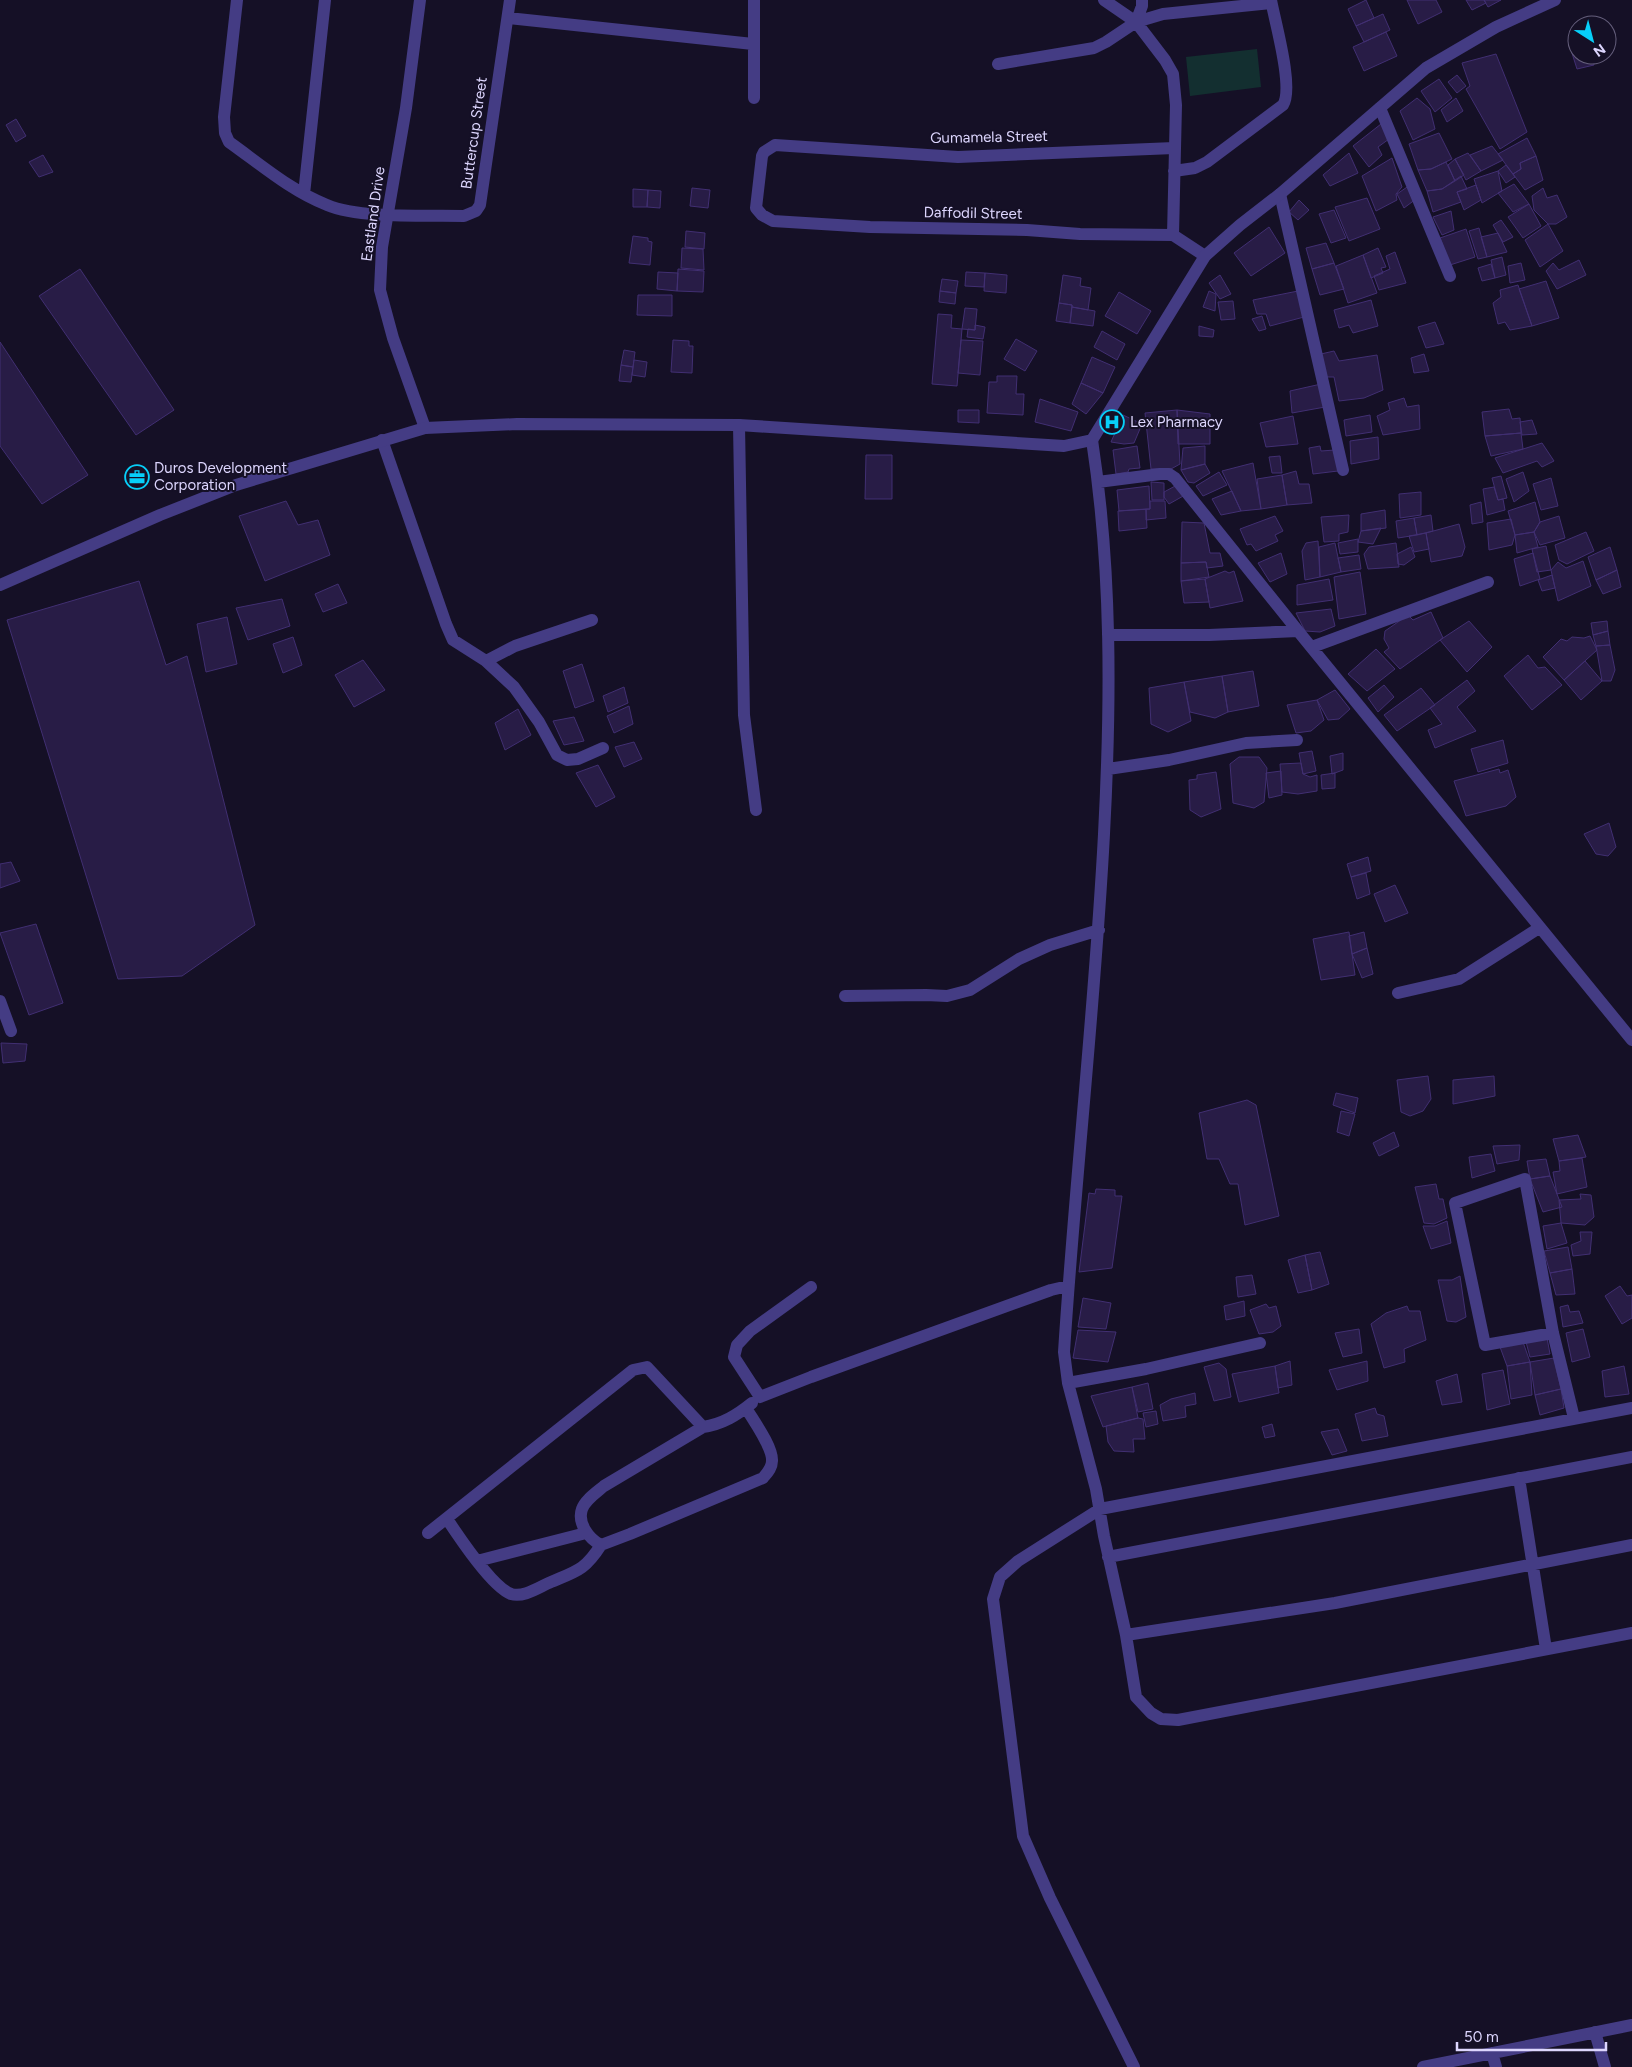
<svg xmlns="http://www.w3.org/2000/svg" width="1632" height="2067" viewBox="0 0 1632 2067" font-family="Figtree,sans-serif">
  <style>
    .green { fill: #132f30 }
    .building { fill: #281c46; stroke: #412f72 }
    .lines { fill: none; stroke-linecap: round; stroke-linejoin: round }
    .minor { stroke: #443c84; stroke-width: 12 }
    .tertiary { stroke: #443c84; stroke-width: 12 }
    .labels { text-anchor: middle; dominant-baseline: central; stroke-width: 4; stroke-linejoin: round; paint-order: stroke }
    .street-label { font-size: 15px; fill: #ddd6fe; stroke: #151026 }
    .poi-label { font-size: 15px; fill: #ddd6fe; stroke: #151026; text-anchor: start }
  </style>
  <rect width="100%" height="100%" fill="#151026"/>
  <path class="green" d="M1257 49 1261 87 1190 96 1186 57Z"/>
  <path class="building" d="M1366 0 1374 18 1356 26 1348 9Z
    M1407 0H1436L1442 12 1418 24Z
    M1466 0H1484L1486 3 1472 10Z
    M1484 0H1501L1488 7Z
    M1383 14 1390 30 1364 42 1356 26Z
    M1386 32 1397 56 1364 71 1353 47Z
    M1577 49V55H1593L1594 65 1577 69 1571 50Z
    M1496 54 1527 132 1500 149 1466 89 1470 86 1462 63Z
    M1457 75 1466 86 1457 93 1448 82Z
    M1439 79 1452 98 1435 112 1421 91Z
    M1417 98 1430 109 1435 129 1413 140 1400 111Z
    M1456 98 1463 111 1447 122 1441 110Z
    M16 119 26 136 16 142 6 125Z
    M1381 124 1389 139 1378 147 1382 155 1369 167 1353 146Z
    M1439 133 1452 159 1431 169 1418 170 1409 144Z
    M1527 138 1536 156 1520 163 1521 169 1513 174 1498 154Z
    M1492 146 1503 160 1481 171 1470 155Z
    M1349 153 1358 173 1330 186 1323 175Z
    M1468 153 1481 171 1466 180 1455 159Z
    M43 155 53 172 39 177 29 162Z
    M1536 156 1543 180 1525 190 1513 174 1521 169 1520 163Z
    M1392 158 1402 187 1396 194 1397 200 1376 211 1362 176Z
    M1455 159 1464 175 1455 181 1448 165Z
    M1446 162 1455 181 1442 189 1427 191 1418 170 1431 169Z
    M1506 165 1515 177 1506 183 1498 171Z
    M1498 171 1502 191 1482 203 1474 179Z
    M1461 176 1467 189 1457 192 1461 202 1433 212 1427 191 1442 189Z
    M1514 184 1529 204 1513 212 1498 193Z
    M1410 185 1416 199 1404 208 1397 194Z
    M1476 185 1481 200 1464 210 1457 192Z
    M692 188 710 190 708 208 690 206Z
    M1543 188 1547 198 1557 195 1567 217 1556 224H1548L1534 210 1532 196Z
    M633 189 648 190 647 207H633Z
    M648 190 661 191 660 208 647 207Z
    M1367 198 1380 229 1349 241 1335 207Z
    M1299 200 1309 210 1298 220 1289 212Z
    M1529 204 1541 226 1523 238 1508 217Z
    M1334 210 1346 238 1331 243 1319 214Z
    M1451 211 1454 230 1442 235 1433 217Z
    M1501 220 1513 237 1503 242 1493 225Z
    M1548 224 1563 251 1540 267 1525 240Z
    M1269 227 1285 253 1251 276 1234 253Z
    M1479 228 1487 257 1478 259 1469 231Z
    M1466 229 1475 257 1450 265 1440 238Z
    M686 231 705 233 704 249 685 247Z
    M1498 233 1507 252 1487 257 1481 237Z
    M633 236 648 238V241L652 242 650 265 629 263Z
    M1326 243 1334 263 1312 269 1306 248Z
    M682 248 703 249 704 270 681 268Z
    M1378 248 1386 267 1381 268 1383 273 1371 278 1363 255Z
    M1395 252 1406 283 1379 290 1374 276 1390 269 1386 256Z
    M1363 255 1377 293 1348 303 1336 266Z
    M1502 257 1506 275 1495 278 1491 260Z
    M1579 260 1586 275 1557 289 1546 271 1553 263 1559 270Z
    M1334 263 1344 289 1320 295 1312 269Z
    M1521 263 1525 280 1510 283 1508 266Z
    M1491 264 1495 278 1482 281 1478 268Z
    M80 269 174 410 136 435 39 296Z
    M678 269 704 271 703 292 677 291Z
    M658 272 678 273 677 291 657 289Z
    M966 272 985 273 984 287 965 286Z
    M985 273 1007 275 1006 293 984 291Z
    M1063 275 1081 278 1080 286 1091 288 1088 310 1072 307V305L1059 303Z
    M1220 275 1231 294 1220 299 1209 283Z
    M942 279 958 281 956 293 940 291Z
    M1546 281 1559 318 1532 326 1519 289Z
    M1518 285 1532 326 1510 330 1505 322 1498 324 1493 303 1501 297 1500 290Z
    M940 291 956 293 955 304 939 302Z
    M1209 291 1216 294 1215 311 1203 307Z
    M1298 291 1304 317 1270 326 1266 314H1257L1253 300Z
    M1119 292 1151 311 1137 334 1105 316Z
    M638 295H672V316L637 315Z
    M1371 300 1378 326 1353 333 1349 325 1339 328 1334 310Z
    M1233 301 1235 319 1221 320 1218 302Z
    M1059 303 1072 305 1070 323 1056 321Z
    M1072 307 1095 311 1093 326 1070 323Z
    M965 308 977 309 975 330 962 329Z
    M938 314 952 315 951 328 962 329 957 386 932 384Z
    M1262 316 1266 329 1259 331 1252 319Z
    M1435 322 1444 344 1426 348 1418 327Z
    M975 325 985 327 983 339 967 337 968 329 975 330Z
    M1199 326 1214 330 1213 337 1199 336Z
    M1102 331 1125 344 1117 360 1094 347Z
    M1016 339 1037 351 1025 371 1004 359Z
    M673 340 689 341V346H693L692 373 671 372Z
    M961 340 983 341 980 375 958 373Z
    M0 342 88 475 42 504 0 446Z
    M624 350 635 352 633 367 621 365Z
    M1334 351 1339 361 1377 355 1383 390 1364 398 1339 401 1334 377H1326L1321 354Z
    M1424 354 1429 371 1414 373 1411 358Z
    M1092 357 1115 367 1103 393 1081 383Z
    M634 360 647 362 645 377 632 375Z
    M621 365 633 367 631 382 619 381Z
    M997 376H1017L1016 394H1024L1023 415 987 413 989 382H997Z
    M1081 383 1103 393 1086 414 1072 404Z
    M1321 384 1325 407 1292 413 1290 391Z
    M1404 398 1407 407 1419 405 1420 429 1383 435 1377 416 1390 410 1388 403Z
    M1040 399 1078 412 1071 431 1035 422Z
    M1509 409 1512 419 1520 418 1521 433 1485 436 1482 412Z
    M958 410H979V423L958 422Z
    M1177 410 1180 464 1171 469H1151L1145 413Z
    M1177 410 1210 414V444H1178Z
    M1123 415 1142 424 1134 443 1124 444 1111 442Z
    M1370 415 1372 432 1346 436 1344 420Z
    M1293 416 1298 444 1266 447 1260 423Z
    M1532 420 1537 434 1522 435 1520 422Z
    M1521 433 1523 449 1491 456 1485 436Z
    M1378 437 1379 459 1351 464 1350 441Z
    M1542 443 1554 461 1542 467 1537 461 1503 473 1495 458Z
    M1137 446 1140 468 1129 469 1128 472 1116 474 1113 450Z
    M1205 446V464L1181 470 1183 448Z
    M1320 446 1321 451 1335 450 1338 471 1313 474 1309 448Z
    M866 455H892V499H865Z
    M1280 456 1282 473H1272L1269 457Z
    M1253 463 1261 509 1241 511 1222 471Z
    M1205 464 1210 473 1194 483 1188 482 1181 470Z
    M1296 471 1299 484H1309L1312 503 1287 505 1282 475Z
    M1219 472 1227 485 1203 496 1196 486Z
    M1523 472 1529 491 1514 502 1506 479Z
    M1282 475 1287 505 1261 509 1257 479Z
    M1501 476 1507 498 1498 500 1492 478Z
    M1551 478 1558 506 1541 510 1533 484Z
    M1151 482 1164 483V500H1152Z
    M1177 485 1185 495 1169 504 1164 497V492Z
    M1149 486 1150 509 1119 511 1117 490Z
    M1494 487 1498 500 1503 499 1505 510 1487 515 1483 489Z
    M1232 491 1241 511 1221 515 1212 499Z
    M1421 492V515L1400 518 1399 494Z
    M286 501 298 525 318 520 330 555 265 581 239 516Z
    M1150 501H1165L1166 518 1146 520V509H1150Z
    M1481 502 1483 522 1472 524 1470 505Z
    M1535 502 1540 522 1534 532 1515 535 1508 511Z
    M1146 509 1147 528 1119 531 1118 511Z
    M1385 510 1386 528 1361 531V514Z
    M1349 515 1348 532 1339 534V541L1324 542 1321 517Z
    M1431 515 1433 531 1417 535 1414 518Z
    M1275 516 1283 531 1275 535 1278 541 1256 551 1251 544 1247 545 1240 529Z
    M1559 516 1565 538 1540 545 1534 532 1540 522Z
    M1414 518 1417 535 1398 538 1396 521Z
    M1511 519 1515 535 1512 545 1489 550 1487 523Z
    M1182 522 1204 523 1210 553H1220L1223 566 1207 568 1206 562 1181 563Z
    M1459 524 1465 547 1462 556 1431 562 1426 533Z
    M1381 528 1373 544 1358 542 1361 531Z
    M1534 532 1538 547 1517 553 1515 535Z
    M1586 532 1594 551 1567 564 1559 560 1555 545Z
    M1426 533 1429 549 1414 552 1409 536Z
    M1358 539V552L1340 554 1338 543Z
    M1318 541 1320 577 1305 580 1302 551 1306 543Z
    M1335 543 1341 572 1320 577 1319 547Z
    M1396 543 1399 567 1368 569 1364 554 1369 547Z
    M1546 546 1551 570 1537 572 1532 549Z
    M1411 547 1415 557 1404 565 1398 564 1397 554Z
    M1610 547 1617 570 1596 580 1588 557Z
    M1281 553 1287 574 1270 582 1258 563Z
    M1533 553 1540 579 1520 586 1514 559Z
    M1359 555 1361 569 1341 572 1338 558Z
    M1583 561 1591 586 1558 601 1551 570 1558 562 1566 568Z
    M1206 562 1209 577 1181 581V563Z
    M1617 570 1621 587 1603 594 1596 580Z
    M1225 571 1229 573 1234 571 1243 601 1210 608 1205 579Z
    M1360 572 1366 614 1339 619 1334 577Z
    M1552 575 1555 588 1542 591 1538 580Z
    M1205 579 1209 602 1184 603 1181 581Z
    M1329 579 1333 600 1297 605V585Z
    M139 581 166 665 187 656 255 925 182 976 118 979 7 620Z
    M338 584 347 603 323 612 315 594Z
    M282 599 290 626 248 640 236 608Z
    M1331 609 1335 626 1320 632 1305 631 1296 613Z
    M1431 612 1443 638 1400 669 1384 652 1389 648 1384 639 1385 631 1408 615 1413 620Z
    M227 617 237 664 206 672 197 624Z
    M1469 621 1492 647 1467 672 1440 640Z
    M1607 621 1608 631 1593 635 1591 623Z
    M1608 631 1610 645 1596 646 1593 635Z
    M1590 636 1597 650 1564 680 1543 657 1561 639 1567 641 1572 637 1584 638Z
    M293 637 302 665 283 673 273 644Z
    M1610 645 1615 670 1611 681H1602L1596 646Z
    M1376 649 1395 669 1367 691 1348 674Z
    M1528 655 1538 668 1545 667 1562 685 1532 710 1504 676Z
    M363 660 385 690 354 707 335 675Z
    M1585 661 1602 681 1581 700 1564 680Z
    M582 664 594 701 575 708 563 671Z
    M1253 671 1259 706 1228 712 1222 676Z
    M1222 676 1228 712 1215 718 1190 712 1184 682Z
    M1467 680 1475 691 1457 707 1476 731 1435 748 1428 730 1442 724 1430 708Z
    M1184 682 1191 721 1168 732 1151 724 1149 688Z
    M1384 685 1394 697 1378 712 1368 698Z
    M624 687 628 703 608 712 603 696Z
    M1421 688 1435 705 1397 731 1384 715Z
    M1335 690 1350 709 1339 719 1328 720 1317 700Z
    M1317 700 1324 720 1311 731 1296 733 1287 705Z
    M629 706 633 724 614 733 607 716Z
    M518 709 531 735 505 750 495 723Z
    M574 717 584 741 564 745 553 721Z
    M1503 740 1508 763 1478 772 1471 749Z
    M634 742 642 759 624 767 615 747Z
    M1312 751 1316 771 1303 774 1299 753Z
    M1343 753V770L1332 774 1330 756Z
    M1239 757H1259L1267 768 1264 802 1254 808 1233 803 1230 764Z
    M1301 763 1303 774 1310 777 1317 775V791L1298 794 1282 792 1280 764Z
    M598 765 615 797 596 807 576 773Z
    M1499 769 1500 773 1508 770 1516 797 1506 806 1466 816 1454 781Z
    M1281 771 1282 795 1269 798 1266 773Z
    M1216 772 1221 809 1201 817 1190 810 1189 780 1197 779V775Z
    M1335 773V788L1322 789 1321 775Z
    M1609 823 1616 847 1608 856 1596 854 1584 834Z
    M1368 857 1371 871 1351 877 1347 864Z
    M11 862 20 881 0 888V864Z
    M1366 873 1370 894 1357 899 1351 877Z
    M1395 885 1408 913 1385 922 1374 894Z
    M36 924 63 1003 29 1015 0 933Z
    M1349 932 1355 975 1321 980 1313 939Z
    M1364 932 1367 948 1352 954 1349 936Z
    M1367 948 1373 974 1362 978 1352 954Z
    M1 1043 27 1044 25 1061 3 1063Z
    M1428 1076 1431 1099 1423 1111 1410 1116 1401 1112 1397 1080Z
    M1494 1076 1495 1096 1453 1104V1080Z
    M1336 1093 1358 1098 1355 1113 1333 1105Z
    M1247 1100 1256 1105 1279 1216 1245 1225 1238 1184H1230L1219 1159H1207L1199 1113Z
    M1341 1111 1355 1114 1349 1136 1337 1132Z
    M1394 1132 1399 1146 1379 1156 1373 1143Z
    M1578 1135 1586 1157 1559 1161 1553 1139Z
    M1520 1145 1519 1160 1497 1164 1493 1146Z
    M1491 1154 1495 1171 1472 1178 1469 1157Z
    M1582 1158 1587 1187 1557 1194 1553 1172 1560 1171 1559 1161Z
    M1546 1159 1550 1176 1530 1179 1527 1161Z
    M1550 1176 1562 1207 1543 1212 1530 1179Z
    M1436 1184 1439 1199H1443L1447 1218 1434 1224 1424 1223 1415 1187Z
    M1096 1189 1115 1190V1196H1122L1112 1268 1079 1272 1089 1193 1095 1194Z
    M1580 1194 1591 1195 1594 1217 1585 1225 1561 1223 1559 1200 1581 1199Z
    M1447 1221 1451 1243 1431 1249 1423 1226H1435Z
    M1561 1223 1567 1243 1547 1249 1543 1226Z
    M1580 1232H1592L1590 1254 1573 1256 1571 1245 1581 1241Z
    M1568 1247 1572 1269 1550 1273 1544 1251Z
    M1320 1252 1329 1284 1312 1290 1305 1255Z
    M1305 1255 1312 1290 1298 1293 1288 1260Z
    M1572 1269 1575 1294 1556 1295 1550 1273Z
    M1252 1275 1256 1294 1238 1297 1236 1277Z
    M1460 1276 1466 1317 1456 1322 1447 1321 1438 1280H1452Z
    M1620 1286 1627 1296 1632 1295V1318L1622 1324 1605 1296Z
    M1083 1298 1111 1303 1106 1329 1078 1327Z
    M1244 1301 1245 1316 1226 1320 1224 1306Z
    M1266 1304 1269 1308 1276 1306 1281 1326 1273 1332 1259 1334 1250 1310Z
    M1568 1305 1570 1312 1579 1311 1583 1323 1563 1327 1560 1307Z
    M1407 1306 1409 1311H1420L1426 1340 1404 1349 1405 1362 1384 1368 1371 1324 1386 1313Z
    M1359 1329 1362 1353 1343 1357 1335 1333Z
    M1583 1329 1590 1357 1572 1362 1566 1333Z
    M1078 1330 1116 1332 1108 1362 1073 1358Z
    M1547 1338 1550 1354 1530 1357 1526 1342Z
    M1523 1342 1530 1362 1507 1366 1500 1347Z
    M1554 1358 1561 1389 1535 1395 1530 1362Z
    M1290 1361 1292 1385 1278 1388 1275 1366Z
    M1367 1361 1368 1381 1337 1390 1329 1370Z
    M1530 1362 1532 1395 1511 1399 1507 1366Z
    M1219 1363 1226 1369 1231 1397 1214 1401 1204 1367Z
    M1275 1366 1279 1393 1239 1402 1232 1374Z
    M1624 1366 1629 1394 1605 1397 1602 1371Z
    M1503 1370 1510 1404 1487 1410 1482 1374Z
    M1457 1374 1462 1402 1442 1405 1436 1381Z
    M1148 1383 1153 1409 1138 1412 1132 1387Z
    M1132 1387 1138 1418 1103 1427 1091 1396Z
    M1561 1389 1564 1408 1540 1415 1535 1395Z
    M1195 1393 1196 1404 1185 1406 1186 1417 1163 1421 1160 1405 1171 1399Z
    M1375 1408 1377 1414 1384 1416 1388 1436 1362 1441 1355 1414Z
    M1156 1411 1158 1424 1146 1427 1143 1413Z
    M1138 1418 1143 1419 1145 1439H1133L1134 1452 1114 1451 1108 1442 1106 1426Z
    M1272 1424 1275 1436 1265 1438 1262 1427Z
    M1338 1429 1347 1451 1332 1455 1321 1432Z"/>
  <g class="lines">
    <path class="minor" d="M237 0 224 117 225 133 229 142C260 164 291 191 327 205 360 219 427 215 464 216L476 211 480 205 510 0
      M420 0 406 108 382 247 380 290 393 338 425 428
      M1104 0 1136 22 1165 60 1173 74 1176 105 1173 235
      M508 18 753 44
      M1136 22 1142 6V0
      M998 64 1094 48 1106 42 1136 22 1163 14 1271 3
      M754 98V0
      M1380 108 1450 276
      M1174 171 1195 168 1207 162 1283 105C1294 88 1275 22 1271 0
      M304 194 325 0
      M1280 194 1343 470
      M1173 235 1080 234 1027 230 870 227 773 221 762 215 756 208 762 156 764 152 775 145 958 157 1174 148
      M1173 235 1205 256
      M739 425 744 715 756 810
      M382 440 446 624 453 640 486 661 514 687 539 722 557 755 567 760 578 759 603 748
      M1092 440C1112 571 1111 702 1104 834 1095 1007 1075 1180 1064 1352L1068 1383 1096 1489 1104 1536 1126 1635 1136 1697 1151 1713 1161 1719 1178 1720 1632 1633
      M1098 482 1160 474H1169L1175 478 1298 631 1632 1040
      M1108 635H1209L1298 631
      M1312 647 1488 582
      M486 661 515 646 592 620
      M1108 769 1169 760 1246 743 1297 740
      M1398 993 1459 979 1539 928
      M845 996 926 995 947 996 970 990 1019 959 1050 945 1099 930
      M0 1001 11 1031
      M811 1287 750 1331 737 1345 734 1357 760 1397 811 1377 1051 1290 1068 1286
      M1553 1333 1485 1345 1455 1203 1525 1179 1553 1333 1574 1418
      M1068 1383 1146 1369 1260 1343
      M703 1427 604 1486C597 1492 585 1500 582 1509 577 1523 589 1539 601 1545L630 1534 763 1478C767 1473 772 1468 772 1461 773 1447 753 1420 746 1408
      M1519 1478 1546 1649
      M447 1519C459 1537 492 1587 511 1594 524 1598 539 1587 551 1582 577 1571 585 1570 601 1545
      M428 1533 633 1370 647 1367 703 1427C723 1424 737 1415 752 1403
      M1108 1557 1632 1457
      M477 1561 586 1533
      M1126 1635 1335 1603 1632 1545
      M1595 2032 1605 2067
      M1492 2053 1496 2067
      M1134 2067 1050 1898 1023 1836 993 1599 1000 1577 1018 1561 1100 1509 1632 1408
      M1423 2067 1632 2025"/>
    <path class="tertiary" d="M0 585 160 515 236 485 425 428 517 424 739 425 1064 446 1092 440 1205 256 1240 225 1280 194 1426 68 1496 27 1555 0"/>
  </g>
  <defs>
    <g id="hospital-ring" transform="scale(1.25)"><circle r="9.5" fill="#151026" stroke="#07cff9" stroke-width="1.5"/><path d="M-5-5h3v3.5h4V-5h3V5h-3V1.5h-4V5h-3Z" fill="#07cff9"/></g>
    <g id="office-ring" transform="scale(1.25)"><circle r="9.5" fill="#151026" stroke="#07cff9" stroke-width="1.5"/><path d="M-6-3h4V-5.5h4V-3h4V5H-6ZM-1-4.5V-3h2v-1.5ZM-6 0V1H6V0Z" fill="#07cff9"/></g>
  </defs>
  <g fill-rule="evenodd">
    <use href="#hospital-ring" x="1112" y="422"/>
    <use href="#office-ring" x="137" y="477"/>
  </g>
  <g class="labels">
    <g class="street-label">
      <text transform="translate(474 133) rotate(-82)">Buttercup Street</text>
      <text transform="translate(989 137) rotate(-1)">Gumamela Street</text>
      <text transform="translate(973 213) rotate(1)">Daffodil Street</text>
      <text transform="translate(373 214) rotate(-82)">Eastland Drive</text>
    </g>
    <g class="poi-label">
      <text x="1130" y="422">Lex Pharmacy</text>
      <text x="154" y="468">Duros Development<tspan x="154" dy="17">Corporation</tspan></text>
    </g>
  </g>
  <g transform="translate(1592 40) rotate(144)"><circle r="24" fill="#151026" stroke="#655f7c"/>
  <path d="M0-4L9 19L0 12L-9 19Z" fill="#07cff9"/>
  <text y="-8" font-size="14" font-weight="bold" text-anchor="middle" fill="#ddd6fe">N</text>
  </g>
  <path d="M1457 2042v8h149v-8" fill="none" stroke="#ddd6fe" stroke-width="2.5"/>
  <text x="1464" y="2042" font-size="15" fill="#ddd6fe" stroke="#151026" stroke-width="4" paint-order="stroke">50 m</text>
</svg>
